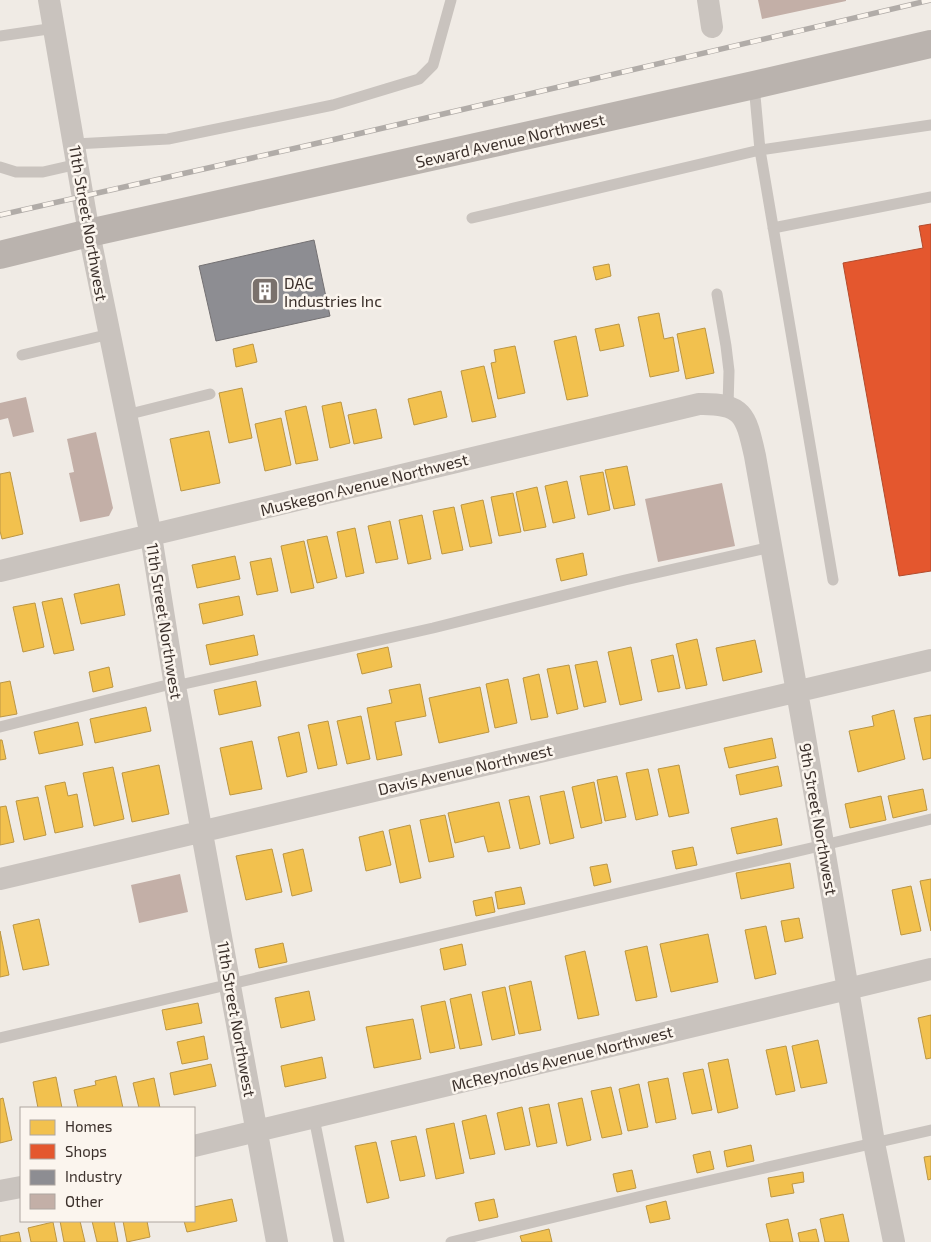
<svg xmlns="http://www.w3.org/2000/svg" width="931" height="1242" viewBox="0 0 931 1242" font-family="'Exo 2',sans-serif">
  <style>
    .homes { fill: #f2c14e; stroke: #bb9644 }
    .shops { fill: #e4572e; stroke: #b14b2d }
    .industry { fill: #8d8d92; stroke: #747173 }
    .building { fill: #c3afa7 }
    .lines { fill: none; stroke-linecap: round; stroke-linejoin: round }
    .lane { stroke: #c9c3be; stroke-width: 11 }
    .street { stroke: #c9c3be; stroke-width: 22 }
    .secondary { stroke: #bab3ae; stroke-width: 28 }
    .rail-casing { stroke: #b1aca8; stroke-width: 5.5 }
    .rail { stroke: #fbf5ee; stroke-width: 4; stroke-dasharray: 11; stroke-linecap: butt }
    .labels { text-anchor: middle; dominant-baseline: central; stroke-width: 5; stroke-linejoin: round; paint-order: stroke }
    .street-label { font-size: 16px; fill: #3b302b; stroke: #fbf5ee }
    .poi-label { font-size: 16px; fill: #3b302b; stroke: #fbf5ee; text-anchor: start }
  </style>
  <rect width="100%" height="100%" fill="#f0ebe5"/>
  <path class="homes" d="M609 264 611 276 596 280 593 267Z
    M659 313 664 339 673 337 679 371 650 377 638 317Z
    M619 324 624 346 600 351 595 329Z
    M705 328 714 373 686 379 677 334Z
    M576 336 588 396 567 400 554 341Z
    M253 344 257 362 236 367 233 349Z
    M515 346 525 393 498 399 491 363 496 362 494 350Z
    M484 366 496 417 472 422 461 371Z
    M242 388 252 438 229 443 219 393Z
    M441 391 447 417 414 425 408 399Z
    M341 402 350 443 330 448 322 406Z
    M306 406 318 460 296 464 285 411Z
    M376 409 382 438 354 444 348 415Z
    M281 418 291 465 265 471 255 424Z
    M209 431 220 483 181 491 170 439Z
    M627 466 635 505 614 509 605 470Z
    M10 472 23 534 2 539 0 531V474Z
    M603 472 610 510 588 515 580 476Z
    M567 481 575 518 553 523 545 486Z
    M537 487 546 527 524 531 516 492Z
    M513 493 521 532 499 536 491 497Z
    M483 500 492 543 470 547 461 505Z
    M454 507 463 550 442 554 433 511Z
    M422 515 431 559 408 564 399 520Z
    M390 521 398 559 376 563 368 526Z
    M355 528 364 573 346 577 337 532Z
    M327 536 337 578 317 583 307 540Z
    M304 541 314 588 291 593 281 546Z
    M583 553 587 575 561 581 556 559Z
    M235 556 240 579 197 588 192 565Z
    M271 558 278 591 257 595 250 562Z
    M119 584 125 615 81 624 74 594Z
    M239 596 243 615 203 624 199 604Z
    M62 598 74 650 54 654 42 602Z
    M35 603 44 647 23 652 13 607Z
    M254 635 258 655 210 665 206 645Z
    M697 639 707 685 686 689 676 644Z
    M755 640 762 672 723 681 716 648Z
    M388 647 392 667 362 674 357 654Z
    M631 647 642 700 620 705 608 652Z
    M673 655 680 688 658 692 651 660Z
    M597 661 606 702 584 707 575 665Z
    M569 665 578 709 557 714 547 669Z
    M109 667 113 687 93 692 89 672Z
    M539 674 548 717 531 720 523 678Z
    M508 679 517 723 495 728 486 684Z
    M10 681 17 714 0 717V683Z
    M256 681 261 706 219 715 214 690Z
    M420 684 426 716 395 722 402 755 377 760 367 708 392 703 389 690Z
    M480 687 489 732 439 743 429 698Z
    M146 707 151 731 95 743 90 719Z
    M894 710 905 759 858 772 849 731 874 726 872 716Z
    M931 715V758L923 760 914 718Z
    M361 716 370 759 347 764 337 721Z
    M328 721 337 765 318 769 308 725Z
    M78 722 83 745 39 754 34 732Z
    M299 732 307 772 287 777 278 737Z
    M772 738 776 758 729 768 724 748Z
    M0 740H2L6 759 0 760Z
    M252 741 262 789 230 795 220 748Z
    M159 765 169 814 132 822 122 773Z
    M679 765 689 813 669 817 658 769Z
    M778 766 782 786 740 795 736 775Z
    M113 767 124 819 94 826 83 773Z
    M648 769 658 815 636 820 626 773Z
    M617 776 626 817 605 821 597 780Z
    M65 782 68 796 77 794 83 827 55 833 45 786Z
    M594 782 602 823 581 828 572 787Z
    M923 789 927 810 893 818 888 796Z
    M564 791 574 838 550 844 540 796Z
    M529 796 540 844 520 849 509 800Z
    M881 796 886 820 850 828 845 804Z
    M38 797 46 835 24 840 16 801Z
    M499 802 510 848 488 852 484 836 455 843 448 813Z
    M6 806 14 842 0 845V807Z
    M445 815 454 857 429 862 420 820Z
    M777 818 782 845 737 854 731 828Z
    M410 825 421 878 400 883 389 830Z
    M383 831 391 865 366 871 359 837Z
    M693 847 697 865 676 869 672 851Z
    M272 849 282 892 246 900 236 856Z
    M303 849 312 891 292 896 283 854Z
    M790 863 794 888 741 899 736 873Z
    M607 864 611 882 594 886 590 867Z
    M931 879V931L920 881Z
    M911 886 921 931 901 935 892 890Z
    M521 887 525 904 498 909 495 892Z
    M492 897 495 912 476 916 473 901Z
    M799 918 803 938 785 942 781 921Z
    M39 919 49 965 23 970 13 925Z
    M766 926 776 974 755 979 745 930Z
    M0 931 9 975 0 977Z
    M708 934 718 982 671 992 660 944Z
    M283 943 287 962 259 968 255 949Z
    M462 944 466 965 444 970 440 949Z
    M647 946 657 997 636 1001 625 951Z
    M585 951 599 1015 578 1019 565 956Z
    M531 981 541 1030 519 1034 509 986Z
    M505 987 515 1035 492 1040 482 992Z
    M309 991 315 1020 281 1028 275 998Z
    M471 994 482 1045 460 1049 450 999Z
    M445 1001 455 1048 430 1053 421 1006Z
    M198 1003 202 1023 166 1030 162 1010Z
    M931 1015V1058L926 1059 918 1018Z
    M413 1019 421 1059 374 1068 366 1027Z
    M204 1036 208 1059 182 1064 177 1042Z
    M818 1040 827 1083 801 1088 792 1046Z
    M786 1046 795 1091 776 1095 766 1050Z
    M322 1057 326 1078 285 1087 281 1066Z
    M728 1059 738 1108 718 1113 708 1063Z
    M211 1064 216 1086 174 1095 170 1073Z
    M703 1069 712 1110 692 1114 683 1073Z
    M116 1076 123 1108H78L74 1090 96 1085 95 1081Z
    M56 1077 62 1108H38L33 1082Z
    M154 1078 160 1108H139L133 1083Z
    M668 1078 676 1119 656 1123 648 1082Z
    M639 1084 648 1127 628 1131 619 1089Z
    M611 1087 622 1134 602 1138 591 1091Z
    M3 1098 12 1140 0 1143V1099Z
    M582 1098 591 1140 567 1146 558 1103Z
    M549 1104 557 1143 537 1147 529 1108Z
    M522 1107 530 1145 505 1150 497 1113Z
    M486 1115 495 1154 470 1159 462 1121Z
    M454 1123 464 1173 436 1179 426 1129Z
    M416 1136 425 1176 400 1181 391 1141Z
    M376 1142 389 1198 367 1203 355 1146Z
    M751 1145 754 1161 727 1167 724 1151Z
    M710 1151 714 1169 697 1173 693 1155Z
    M931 1156V1179L928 1180 924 1157Z
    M632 1170 636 1188 617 1192 613 1174Z
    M803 1172 804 1182 792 1184 794 1193 771 1197 768 1178Z
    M232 1199 237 1221 187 1232 184 1221H194V1207Z
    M494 1199 498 1217 479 1221 475 1203Z
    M666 1201 670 1219 650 1223 646 1206Z
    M843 1214 849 1242H825L820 1219Z
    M788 1219 793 1242H770L766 1224Z
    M60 1221H80L85 1242H64Z
    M92 1221H114L118 1242H97Z
    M123 1221H147L150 1237 127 1242Z
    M53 1222 57 1242H31L28 1228Z
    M549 1229 552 1242H522L520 1236Z
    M816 1229 819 1242H800L798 1233Z
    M19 1232 21 1242H0V1236Z"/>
  <path class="shops" d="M931 224V571L899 576 843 263 923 248 919 226Z"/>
  <path class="industry" d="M314 240 330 316 216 341 199 266Z"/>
  <path class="building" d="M758 0H846V1L762 19Z
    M26 397 34 432 13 437 8 418 0 420V403Z
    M96 432 113 508 109 516 80 522 69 473 74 472 67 439Z
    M722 483 735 546 658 562 645 499Z
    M180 874 188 912 139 923 131 885Z"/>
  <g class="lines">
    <path class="lane" d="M0 36 55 28
      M754 85 760 150 931 125
      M75 144 168 139 333 105 419 79 433 65 451 0
      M0 167 16 172H43L78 164
      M472 218 760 150 833 580
      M773 228 931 197
      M717 294 726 346 729 371 728 406
      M22 355 110 334
      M126 415 210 394
      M175 686 433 628 625 580 771 547
      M0 727 175 683
      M0 1038 824 845 931 819
      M314 1118 339 1242
      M451 1242 650 1194 931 1130"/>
    <path class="street" d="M49 0 89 233 151 536 175 686 277 1242
      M708 0 712 27
      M0 571 699 404C744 403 746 416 755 456L802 720 875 1148 894 1242
      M0 879 931 660
      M194 1146 931 969
      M0 1191 21 1187"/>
    <path class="secondary" d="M0 255 89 233 754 85 931 44"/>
    <g class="rail-casing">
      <path id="rail" d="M0 215 336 139 931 0"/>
    </g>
    <use href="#rail" class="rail"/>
  </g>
  <defs>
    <g id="building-square" transform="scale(1.4375)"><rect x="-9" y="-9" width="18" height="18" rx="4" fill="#7a716c" stroke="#fbf5ee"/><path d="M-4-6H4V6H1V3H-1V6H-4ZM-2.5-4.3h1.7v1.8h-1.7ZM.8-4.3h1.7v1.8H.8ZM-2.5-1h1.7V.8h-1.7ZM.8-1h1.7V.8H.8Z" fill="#fff"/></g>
  </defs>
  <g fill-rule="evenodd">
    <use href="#building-square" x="265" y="291"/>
  </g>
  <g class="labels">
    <g class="street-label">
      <text transform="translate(510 140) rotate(-13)">Seward Avenue Northwest</text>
      <text transform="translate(89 223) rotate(80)">11th Street Northwest</text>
      <text transform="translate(364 484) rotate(-14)">Muskegon Avenue Northwest</text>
      <text transform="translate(165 621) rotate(81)">11th Street Northwest</text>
      <text transform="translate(465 769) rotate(-13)">Davis Avenue Northwest</text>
      <text transform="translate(819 819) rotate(80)">9th Street Northwest</text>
      <text transform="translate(237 1019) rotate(80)">11th Street Northwest</text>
      <text transform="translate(562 1058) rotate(-14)">McReynolds Avenue Northwest</text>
    </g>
    <g class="poi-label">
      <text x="284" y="282">DAC<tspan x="284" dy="18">Industries Inc</tspan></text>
    </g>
  </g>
  <rect x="20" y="1107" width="175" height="115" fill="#fbf5ee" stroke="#aea6a0"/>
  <rect x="30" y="1120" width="25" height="15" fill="#f2c14e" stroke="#aea6a0"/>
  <text x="65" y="1132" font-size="15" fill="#3b302b">Homes</text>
  <rect x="30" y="1144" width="25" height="15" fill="#e4572e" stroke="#aea6a0"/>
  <text x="65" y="1157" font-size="15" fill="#3b302b">Shops</text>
  <rect x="30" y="1170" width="25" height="15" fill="#8d8d92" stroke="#aea6a0"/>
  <text x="65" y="1182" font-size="15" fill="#3b302b">Industry</text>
  <rect x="30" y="1194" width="25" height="15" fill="#c3afa7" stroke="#aea6a0"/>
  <text x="65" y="1207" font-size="15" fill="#3b302b">Other</text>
</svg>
